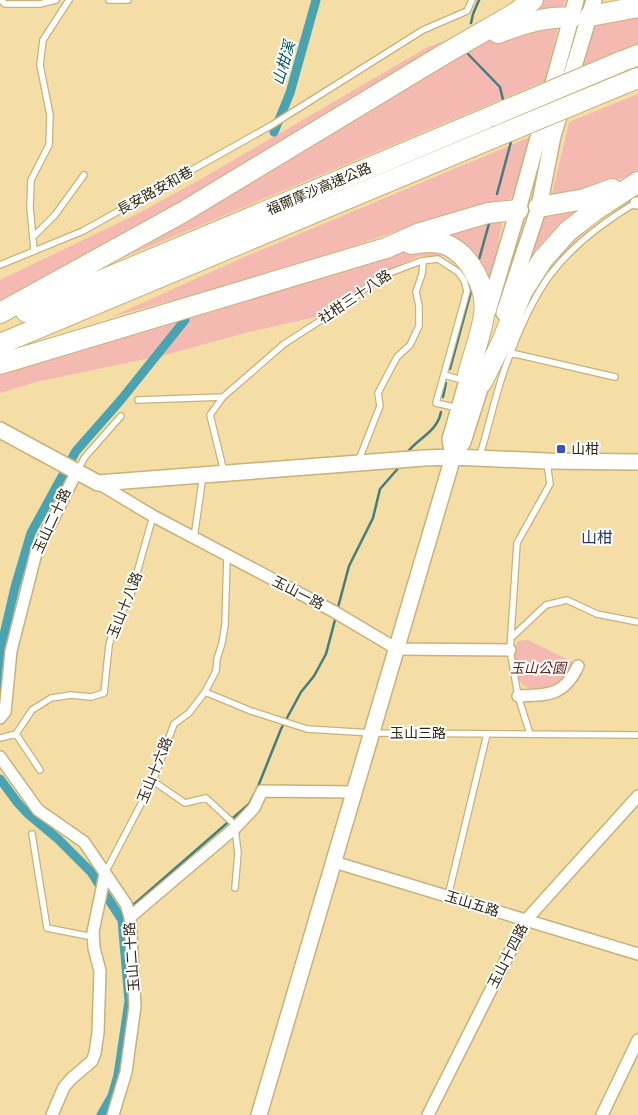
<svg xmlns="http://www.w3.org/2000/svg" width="638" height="1115" viewBox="0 0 638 1115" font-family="Bitter,'Noto Sans TC',serif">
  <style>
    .green { fill: #f4bab1 }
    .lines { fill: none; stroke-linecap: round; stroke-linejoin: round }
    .stream { stroke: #417e81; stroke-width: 2.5 }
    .canal { stroke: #48a4b2; stroke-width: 9 }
    .lane-casing { stroke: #c8b27a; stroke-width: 8 }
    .street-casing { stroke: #c8b27a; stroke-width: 14 }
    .secondary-casing { stroke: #c8b27a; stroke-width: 18 }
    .highway-casing { stroke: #c8b27a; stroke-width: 22 }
    .lane { stroke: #fff; stroke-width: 5.5 }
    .street { stroke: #fff; stroke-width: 11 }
    .secondary { stroke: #fff; stroke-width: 15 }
    .highway { stroke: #fff; stroke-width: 20 }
    .highway-bridge-casing { stroke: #c8b27a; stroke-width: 22; stroke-linecap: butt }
    .highway-bridge { stroke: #fff; stroke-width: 20 }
    .poi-dot { fill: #3652c4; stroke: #fff; stroke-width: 2 }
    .labels { text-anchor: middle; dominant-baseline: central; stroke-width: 4; stroke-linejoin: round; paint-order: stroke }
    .street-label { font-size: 14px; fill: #302710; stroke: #fff }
    .poi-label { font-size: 14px; fill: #302710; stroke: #fff; text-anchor: start }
    .park-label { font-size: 14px; font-style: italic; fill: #611812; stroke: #fff }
    .water-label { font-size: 15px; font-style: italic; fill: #00555f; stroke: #fff }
    .quarter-label { font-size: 16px; fill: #273871; stroke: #fff }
  </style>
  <rect width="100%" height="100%" fill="#f5dea5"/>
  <path class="green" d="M543 0H566L563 8 507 24Z
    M638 11V45L580 69 598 18Z
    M559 23 545 81 96 269 466 48 511 31Z
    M457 36 139 229 0 305V280L137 214 201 179 426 48Z
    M638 94V172L575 196 551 198 569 122Z
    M530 137 515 195 505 202 441 216 277 272 111 317 242 258Z
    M638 190V198C621 207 604 216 589 229 560 253 540 285 519 315L566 239Z
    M597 204 525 275 546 214Z
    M504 214 487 298 439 238Z
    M420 246 442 249 459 267 444 256H419L388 270 316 317 245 333 169 354 36 382 0 393V370L385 253Z
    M528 640 575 663C572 668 570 676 565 680 556 688 537 695 526 687 512 678 511 653 518 641Z"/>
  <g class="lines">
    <path class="stream" d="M471 23 473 14 479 0
      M467 51V53L500 87 504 104
      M497 194 512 138
      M478 263 490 220
      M450 369 472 288
      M443 397 446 383
      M407 453C416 439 437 433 441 412
      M337 611 349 566 373 518 380 489 401 465
      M257 789 281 729 301 692 314 676 326 654 336 616
      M132 906 249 804 254 794"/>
    <path class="canal" d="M274 132 290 93 316 0
      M0 697 2 643 15 587 31 533 76 451 120 401 185 320
      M0 779 17 802 27 813 58 839 91 872 122 920 129 1001 118 1075 112 1096 101 1115"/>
    <g class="lane-casing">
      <path id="lane" d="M1 0 5 4H40L56 0
        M109 0H128
        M33 237 55 215 84 175
        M34 250 30 207 31 180 49 145 50 115 40 65 43 40 69 0
        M0 265 83 231 272 125 423 30 467 11 472 0
        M511 353 615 377
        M444 375 466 381
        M138 400 223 397
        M480 455C489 426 495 396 505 368 516 337 530 302 550 275 572 246 605 221 637 202
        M358 462 380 406 378 393 397 357 410 345 419 326V306L416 292 422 274 423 264 421 261
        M77 471 85 457 121 416
        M224 472 210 415 223 397 284 344 346 304 379 277 421 261 438 259 458 272 464 280 467 291 436 403 458 408
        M194 538 203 475
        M511 638 546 605 567 600 597 614 638 622
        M205 692 251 711 307 729 372 733 638 735
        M16 734 40 770
        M530 734 518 696 510 650 517 543 550 484 547 463
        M0 738 16 734 32 710 51 698 71 695 91 697 104 693 109 645 113 631 131 594 153 516
        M153 781 185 803 206 798 233 823 235 828 238 853 235 888
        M32 834 47 928 93 937
        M105 873 153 781 174 724 189 713 205 692 216 671 217 659 222 643 225 625 227 556
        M448 896 487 734"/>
    </g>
    <g class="street-casing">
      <path id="street" d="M636 203H638
        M98 483 153 516 333 611 397 649 510 650
        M518 696C548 695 564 696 578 666
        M0 718 5 712 11 651 36 553 77 471
        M0 757 38 810 84 842 126 904 130 917 135 1006 126 1072 113 1115
        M334 862 638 954
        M130 917 235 828 254 808 262 791 354 792
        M52 1115 64 1087 71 1079 92 1061 95 1053 98 1033 100 971 94 948 93 932 105 874
        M428 1115 526 920 638 796
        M602 1115 638 1040"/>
    </g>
    <g class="secondary-casing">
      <path id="secondary" d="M488 311 518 210 576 0
        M504 313 539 207 553 136 594 0
        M0 430 98 483 424 458 453 457 547 461 638 462
        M453 457 450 439 471 367
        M259 1115 453 457 463 442 485 373"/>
    </g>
    <g class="highway-casing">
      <path id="highway" d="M590 16 638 7
        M498 33C520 25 548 15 571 18
        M620 62 638 55
        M623 84 638 78
        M539 207 585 199 612 189
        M411 244C421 242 435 241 445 244 470 254 488 289 484 315 481 335 473 355 468 375
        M26 312 492 116
        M0 313 183 212 441 56 514 14 533 0
        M0 344 495 137
        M0 364 386 248 420 233 488 213 518 210
        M482 382 501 344 522 292 543 259 568 231 594 211 638 182"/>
    </g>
    <use href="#lane" class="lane"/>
    <use href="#street" class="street"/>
    <use href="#secondary" class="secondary"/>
    <use href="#highway" class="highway"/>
    <g class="highway-bridge-casing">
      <path id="highway-bridge" d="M492 116 620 62
        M495 137 623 84"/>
    </g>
    <use href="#highway-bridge" class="highway-bridge"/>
  </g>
  <rect class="poi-dot" x="556" y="444" width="10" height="10" rx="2.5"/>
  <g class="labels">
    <g class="street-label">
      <text transform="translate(319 189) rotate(-23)">福爾摩沙高速公路</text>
      <text transform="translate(155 191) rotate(-29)">長安路安和巷</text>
      <text transform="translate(355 297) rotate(-34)">社柑三十八路</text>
      <text transform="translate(52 521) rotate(-65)">玉山二十路</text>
      <text transform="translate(298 593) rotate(27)">玉山一路</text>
      <text transform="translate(125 605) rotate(-68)">玉山十八路</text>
      <text x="418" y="733">玉山三路</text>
      <text transform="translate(155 770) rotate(-68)">玉山十六路</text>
      <text transform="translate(472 904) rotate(17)">玉山五路</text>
      <text transform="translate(508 956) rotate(-63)">玉山十四路</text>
      <text transform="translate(132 957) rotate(-94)">玉山二十路</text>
    </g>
    <g class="poi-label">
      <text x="571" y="449">山柑</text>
    </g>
    <g class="park-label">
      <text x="538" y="668">玉山公園</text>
    </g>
    <g class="water-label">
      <text transform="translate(284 63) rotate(-74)">山柑溪</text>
    </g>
    <g class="quarter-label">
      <text x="597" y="537">山柑</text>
    </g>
  </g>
</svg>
